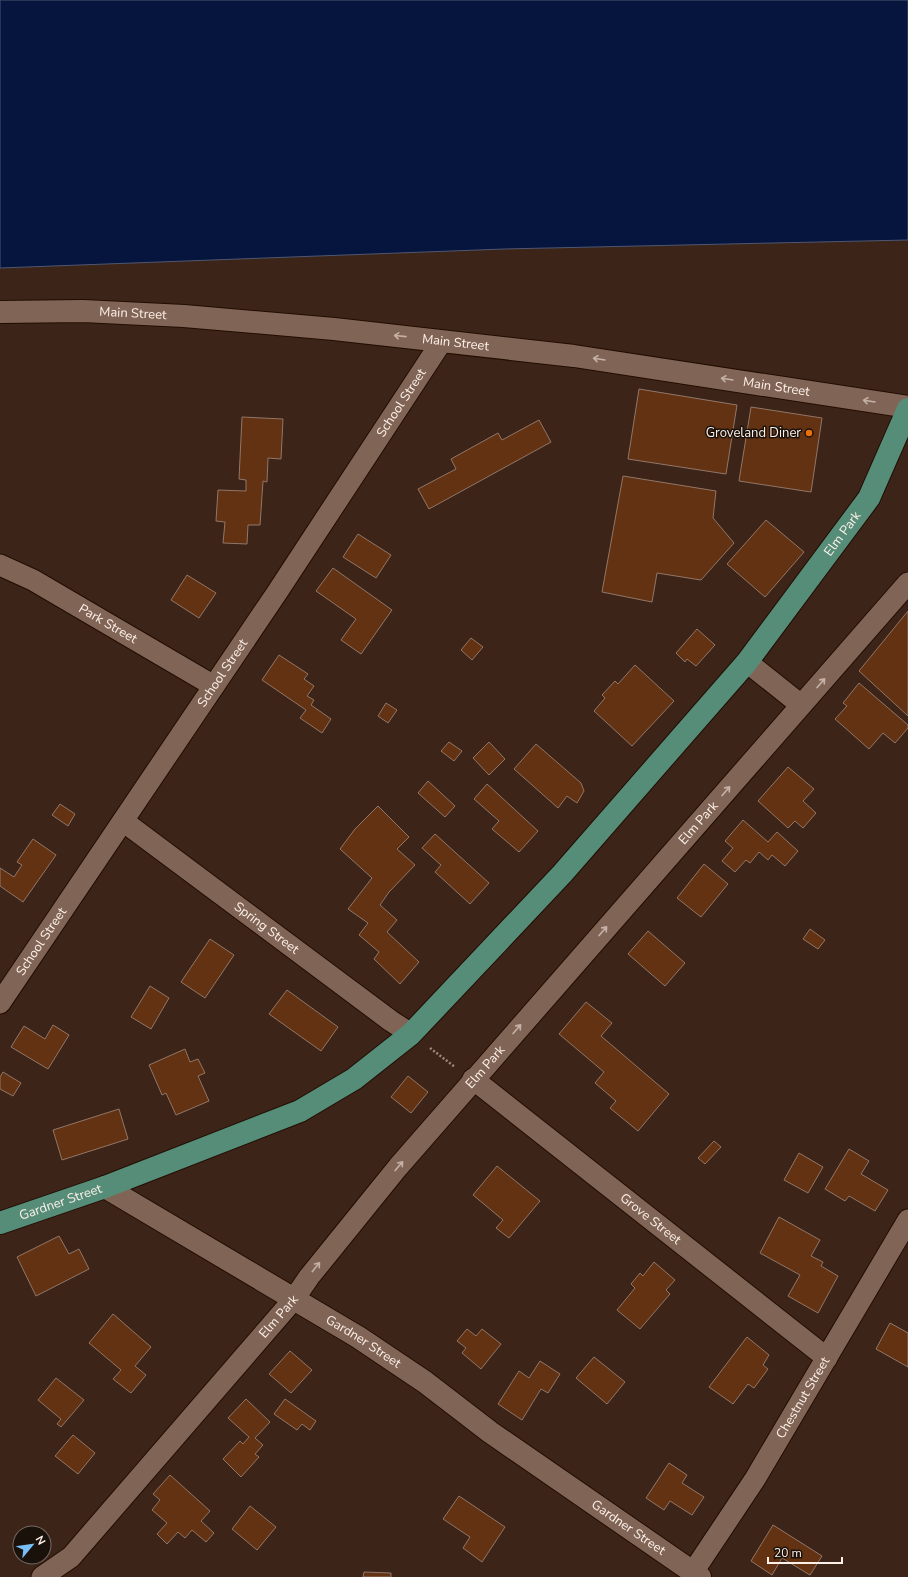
<svg xmlns="http://www.w3.org/2000/svg" width="908" height="1577" viewBox="0 0 908 1577" font-family="'Nunito Sans',sans-serif">
  <style>
    .water { fill: #05153e; stroke: #4f5771 }
    .building { fill: #623213; stroke: #927667 }
    .lines { fill: none; stroke-linecap: round; stroke-linejoin: round }
    .minor-casing { stroke: #220d03; stroke-width: 23 }
    .tertiary-casing { stroke: #220d03; stroke-width: 24 }
    .primary-casing { stroke: #220d03; stroke-width: 24 }
    .path { stroke: #9b897f; stroke-width: 2.5; stroke-dasharray: 2 2; stroke-linecap: butt }
    .minor { stroke: #806556; stroke-width: 21 }
    .tertiary { stroke: #806556; stroke-width: 22 }
    .primary { stroke: #558d78; stroke-width: 22 }
    .oneway { stroke: #c5b1a7 }
    .food-dot { fill: #e8710a; stroke: #1b110b; stroke-width: 1.5 }
    .labels { text-anchor: middle; dominant-baseline: central; stroke-width: 3; stroke-linejoin: round; paint-order: stroke }
    .street-label { font-size: 13px; fill: #fdf0e9; stroke: #1b110b }
    .poi-label { font-size: 13px; fill: #fdf0e9; stroke: #1b110b; text-anchor: end }
  </style>
  <rect width="100%" height="100%" fill="#3c2518"/>
  <path class="water" d="M0 0H908V240L504 249 0 268Z"/>
  <path class="building" d="M639 389 737 405 726 474 628 459Z
    M751 407 822 418 811 492 739 481Z
    M242 417 283 419 281 459 268 458 267 482 263 481 260 525H248L247 544 223 543 225 522 216 521 218 490 246 491V480L239 479Z
    M539 420 551 442 429 509 418 489 456 469 451 459 498 433 502 440Z
    M623 476 716 491 713 518 734 543 701 580 657 573 652 602 602 592Z
    M766 520 804 552 765 597 727 564Z
    M358 534 391 555 376 578 343 557Z
    M333 568 392 610 361 654 341 640 356 619 316 591Z
    M187 575 216 593 199 618 171 600Z
    M908 611V716L859 671Z
    M697 629 715 645 696 666 687 659 685 662 676 653Z
    M471 638 483 647 472 660 461 650Z
    M279 655 308 674 304 679 314 686 307 696 314 700 311 705 331 719 322 733 300 718 306 710 262 680Z
    M635 665 674 701 632 746 594 711 605 698 602 695 615 681 618 684Z
    M859 683 908 725V728L895 743 883 733 869 749 835 719 847 706 843 703Z
    M386 703 397 710 388 723 378 716Z
    M449 742 462 751 454 761 441 751Z
    M489 742 505 759 489 775 473 758Z
    M536 744 581 783 584 791 577 803 567 796 558 808 514 769Z
    M788 767 814 789 803 801 816 813 803 828 795 821 788 828 758 801Z
    M428 781 455 806 445 817 418 793Z
    M487 784 538 831 519 852 492 829 499 821 474 799Z
    M60 804 75 814 68 826 52 815Z
    M378 806 409 837 397 849 415 865 389 892 380 905 397 920 387 932 419 962 400 984 374 959 379 952 359 935 368 923 348 909 372 878 340 849 355 829Z
    M743 820 768 842 777 832 798 851 785 866 772 855 768 860 759 852 750 863 746 860 735 872 722 861 733 848 725 841Z
    M435 834 489 883 470 904 435 872 441 865 422 848Z
    M33 839 56 855 23 902 0 886V868L14 877 22 865 17 862Z
    M704 864 728 884 701 917 677 898Z
    M810 929 825 940 818 949 803 939Z
    M648 931 685 963 665 986 628 954Z
    M210 939 234 955 205 998 181 982Z
    M150 986 169 998 151 1029 131 1017Z
    M287 990 338 1027 321 1051 269 1014Z
    M586 1002 612 1023 601 1036 669 1094 638 1131 610 1108 616 1101 595 1083 604 1072 559 1034Z
    M53 1025 69 1035 48 1069 11 1047 24 1026 45 1039Z
    M185 1049 190 1062 198 1059 205 1073 198 1076 209 1101 176 1115 166 1093 162 1095 149 1065Z
    M3 1072 21 1083 13 1096 0 1089V1077Z
    M408 1076 428 1092 411 1113 391 1097Z
    M119 1109 128 1139 62 1160 53 1130Z
    M714 1141 721 1147 705 1164 698 1158Z
    M849 1149 869 1161 861 1174 888 1190 875 1211 849 1196 845 1201 825 1189Z
    M799 1153 823 1167 808 1193 784 1180Z
    M497 1166 540 1201 509 1238 496 1228 503 1220 473 1195Z
    M779 1217 820 1240 811 1256 823 1262 821 1266 838 1276 818 1313 788 1296 800 1275 760 1253Z
    M59 1236 69 1254 79 1249 89 1269 36 1296 17 1257Z
    M654 1262 675 1280 666 1290 670 1294 640 1329 617 1310 635 1288 631 1284 640 1273 643 1276Z
    M113 1314 151 1347 135 1366 146 1375 131 1393 113 1379 121 1370 89 1343Z
    M890 1323 908 1333V1367L876 1349Z
    M467 1329 476 1336 482 1329 501 1344 481 1369 462 1353 466 1348 457 1341Z
    M747 1337 769 1355 763 1365 768 1369 754 1388 748 1384 733 1404 709 1387Z
    M290 1351 312 1370 291 1393 269 1374Z
    M594 1357 625 1382 607 1404 576 1378Z
    M540 1361 560 1374 548 1393 541 1389 522 1420 498 1404 519 1371 529 1378Z
    M56 1378 84 1400 61 1427 57 1424 61 1419 38 1400Z
    M246 1399 270 1422 255 1438 263 1445 255 1454 259 1457 241 1477 223 1459 240 1441 243 1444 249 1437 228 1418Z
    M285 1399 316 1421 310 1430 302 1424 297 1430 274 1414Z
    M73 1435 95 1453 78 1474 55 1456Z
    M669 1463 687 1475 682 1483 704 1497 692 1515 670 1501 664 1510 646 1498Z
    M170 1475 210 1511 201 1521 214 1533 206 1542 192 1530 185 1538 178 1532 167 1544 157 1534 167 1523 152 1510 160 1500 153 1494Z
    M459 1496 505 1527 482 1562 463 1548 470 1537 443 1519Z
    M250 1506 276 1527 257 1550 232 1529Z
    M773 1525 822 1556 810 1575 782 1558 772 1575 751 1561Z
    M364 1572 391 1573V1577H363Z"/>
  <g class="lines">
    <g class="minor-casing">
      <g id="minor">
        <path id="s1" d="M0 565 33 580 214 686"/>
        <path d="M747 662 801 705"/>
        <path id="s2" d="M123 821 391 1021 411 1034"/>
        <path id="s3" d="M0 1003 276 594 442 341"/>
        <path id="s4" d="M473 1079 827 1358"/>
        <path id="s5" d="M693 1572 755 1479 908 1220"/>
        <path id="s6" d="M42 1577 71 1557 294 1299 309 1277 398 1167 908 583"/>
      </g>
    </g>
    <g class="tertiary-casing">
      <g id="tertiary">
        <path id="s7" d="M0 312 83 311 184 316 334 329 574 356 908 407"/>
        <path id="s8" d="M105 1187 358 1337 425 1382 490 1432 700 1577"/>
      </g>
    </g>
    <g class="primary-casing">
      <g id="primary">
        <path id="s9" d="M0 1223 105 1187 300 1111 354 1079 411 1034 562 874 747 662 869 498 908 409"/>
      </g>
    </g>
    <path class="path" d="M430 1048 455 1067"/>
    <use href="#minor" class="minor"/>
    <use href="#tertiary" class="tertiary"/>
    <use href="#primary" class="primary"/>
  </g>
  <defs><path id="oneway-shaft" d="M-6 0H5M1.5-3L5.5 0L1.5 3" fill="none" stroke-width="1.6" stroke-linecap="round" stroke-linejoin="round"/></defs>
  <g class="oneway">
    <use href="#oneway-shaft" transform="translate(400 336) rotate(-174)"/>
    <use href="#oneway-shaft" transform="translate(599 359) rotate(-171)"/>
    <use href="#oneway-shaft" transform="translate(727 379) rotate(-171)"/>
    <use href="#oneway-shaft" transform="translate(869 401) rotate(-171)"/>
    <use href="#oneway-shaft" transform="translate(821 683) rotate(-49)"/>
    <use href="#oneway-shaft" transform="translate(726 791) rotate(-49)"/>
    <use href="#oneway-shaft" transform="translate(603 931) rotate(-49)"/>
    <use href="#oneway-shaft" transform="translate(517 1029) rotate(-49)"/>
    <use href="#oneway-shaft" transform="translate(399 1166) rotate(-50)"/>
    <use href="#oneway-shaft" transform="translate(316 1267) rotate(-51)"/>
  </g>
  <circle class="food-dot" cx="809" cy="433" r="4"/>
  <g class="labels">
    <g class="street-label">
      <text stroke="none"><textPath href="#s7" startOffset="133">Main Street</textPath></text>
      <text stroke="none"><textPath href="#s7" startOffset="457">Main Street</textPath></text>
      <text stroke="none"><textPath href="#s7" startOffset="781">Main Street</textPath></text>
      <text stroke="none"><textPath href="#s3" startOffset="722">School Street</textPath></text>
      <text stroke="none"><textPath href="#s9" startOffset="1117">Elm Park</textPath></text>
      <text stroke="none"><textPath href="#s1" startOffset="123">Park Street</textPath></text>
      <text stroke="none"><textPath href="#s3" startOffset="398">School Street</textPath></text>
      <text stroke="none"><textPath href="#s6" startOffset="1001">Elm Park</textPath></text>
      <text stroke="none"><textPath href="#s2" startOffset="179">Spring Street</textPath></text>
      <text stroke="none"><textPath href="#s3" startOffset="74">School Street</textPath></text>
      <text stroke="none"><textPath href="#s6" startOffset="677">Elm Park</textPath></text>
      <text stroke="none"><textPath href="#s9" startOffset="64">Gardner Street</textPath></text>
      <text stroke="none"><textPath href="#s4" startOffset="226">Grove Street</textPath></text>
      <text stroke="none"><textPath href="#s6" startOffset="353">Elm Park</textPath></text>
      <text stroke="none"><textPath href="#s8" startOffset="301">Gardner Street</textPath></text>
      <text stroke="none"><textPath href="#s5" startOffset="206">Chestnut Street</textPath></text>
      <text stroke="none"><textPath href="#s8" startOffset="625">Gardner Street</textPath></text>
    </g>
    <g class="poi-label">
      <text x="801" y="433">Groveland Diner</text>
    </g>
  </g>
  <g transform="translate(32 1545) rotate(61)"><circle r="19" fill="#1b110b" stroke="#756a64"/>
  <path d="M0-3L7 15L0 10L-7 15Z" fill="#78bff7"/>
  <text y="-6" font-size="11" font-weight="bold" text-anchor="middle" fill="#fdf0e9">N</text>
  </g>
  <path d="M768 1557v6h74v-6" fill="none" stroke="#fdf0e9" stroke-width="2"/>
  <text x="774" y="1557" font-size="12" fill="#fdf0e9" stroke="#1b110b" stroke-width="3" paint-order="stroke">20 m</text>
</svg>
